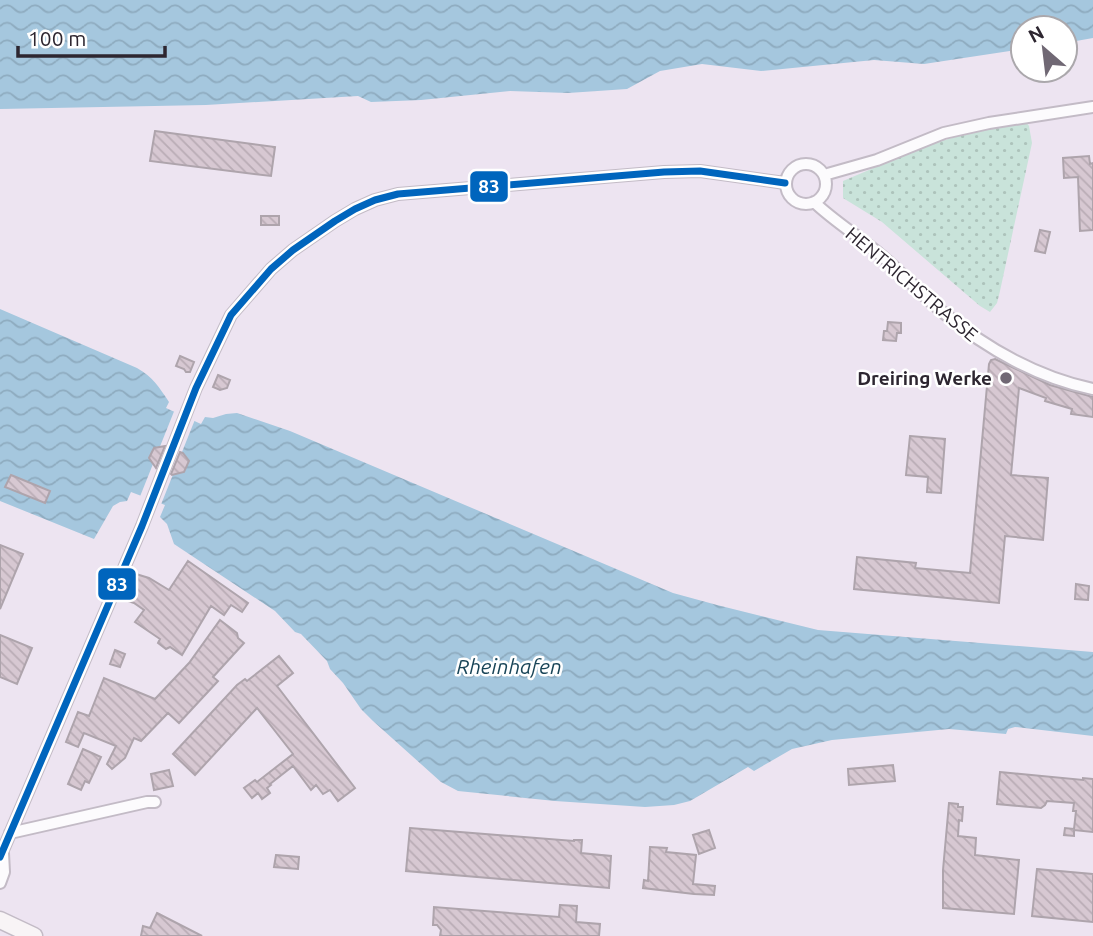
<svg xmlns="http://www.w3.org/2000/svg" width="1093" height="936" viewBox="0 0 1093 936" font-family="Ubuntu,sans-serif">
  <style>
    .green { fill: url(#green-dots) }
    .water { fill: url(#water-waves) }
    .pier { fill: #ede4f1 }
    .building { fill: url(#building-back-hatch); stroke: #aea4ac; stroke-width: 2 }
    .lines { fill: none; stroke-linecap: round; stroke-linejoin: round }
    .minor-casing { stroke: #c3bbc6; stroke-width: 14 }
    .secondary-casing { stroke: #c3bbc6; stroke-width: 19 }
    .minor { stroke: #fcfbfd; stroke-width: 10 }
    .secondary { stroke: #f8f4f6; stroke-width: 16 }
    .bus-1-casing { stroke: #fff; stroke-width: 12 }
    .bus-1 { stroke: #0065bd; stroke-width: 7 }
    .poi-dot { fill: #706874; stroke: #fff; stroke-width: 2.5 }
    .labels { text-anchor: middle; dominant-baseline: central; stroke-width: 5; stroke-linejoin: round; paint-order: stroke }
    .street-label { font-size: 19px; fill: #2d2630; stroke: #fff }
    .poi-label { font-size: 19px; font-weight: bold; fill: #2d2630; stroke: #fff; text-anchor: end }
    .water-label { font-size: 21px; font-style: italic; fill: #194558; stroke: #fff }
    .line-badge { stroke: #fff; stroke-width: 2.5 }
    .badge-label { font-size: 19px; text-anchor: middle; font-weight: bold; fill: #fff }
  </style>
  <defs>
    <pattern id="green-dots" width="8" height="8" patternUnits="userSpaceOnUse" patternTransform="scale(1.75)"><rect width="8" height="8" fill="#c9e3da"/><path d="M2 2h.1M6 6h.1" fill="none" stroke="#adc3bb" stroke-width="1.8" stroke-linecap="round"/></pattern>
    <pattern id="water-waves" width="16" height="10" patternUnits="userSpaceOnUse" patternTransform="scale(1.75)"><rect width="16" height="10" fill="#a5c7de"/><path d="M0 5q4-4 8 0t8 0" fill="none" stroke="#8eabbf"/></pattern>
    <pattern id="building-back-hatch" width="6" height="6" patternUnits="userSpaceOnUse" patternTransform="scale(1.75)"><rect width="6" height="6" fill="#d7c8d2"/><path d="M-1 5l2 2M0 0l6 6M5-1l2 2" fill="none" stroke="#b9acb5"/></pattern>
  </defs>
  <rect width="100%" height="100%" fill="#ede4f1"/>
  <path class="green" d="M1026 122 1029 126 1032 143 1000 291 997 303 990 312 980 306 882 222 843 198V181L930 144 981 130Z"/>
  <path class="water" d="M0 0H1093V38L1065 43V28H1023V49L924 64 874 60 761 71 702 64 660 71 627 89 568 93 510 91 421 100 371 102 358 96 206 105 0 109Z
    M0 309 137 368C153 377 159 387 169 402L166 408 201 424 205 417 213 418 226 414 237 413 290 431 673 593 717 605 818 630 1093 652V736L1015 727 1008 729 1006 734 949 729 832 740 792 749 754 771 748 767 690 801 674 805 645 807 555 801 458 791 441 782 373 721 361 709 343 683 330 669 327 661 301 634 295 632 275 611 174 544 167 524 160 517 165 505 131 492 127 501 120 502 113 506 94 539 0 501Z"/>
  <path class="pier" d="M175 409 196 417 160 507 139 499Z"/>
  <path class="building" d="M155 131 275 147 271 176 150 161Z
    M1089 156 1090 164 1093 163V230L1080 231 1078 177 1064 178 1063 158Z
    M261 216H279V225H261Z
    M1040 230 1050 232 1045 253 1035 251Z
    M888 322 901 323V333H897L896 341 883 340 884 331H887Z
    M180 356 194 362 190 372H186L184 369 176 366Z
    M995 359 1050 385 1093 397V417L1071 414 1072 409 1045 401 1046 398 1019 388 1011 475 1048 478 1043 540 1005 536 999 603 854 589 857 557 916 563 915 568 970 573 989 364 991 360Z
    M218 375 230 380 227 388 220 390 213 387Z
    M910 436 945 439 941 493 927 492 928 477 906 475Z
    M165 446 156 468 149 458 154 448Z
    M180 452 183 453 189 461 184 472 172 475 171 474Z
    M11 475 50 491 45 503 5 487Z
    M0 545 23 554 0 609Z
    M188 561 248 603 242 612 231 605 224 615 211 606 182 655 170 647 166 649 158 643 160 639 135 622 144 610 134 603 125 600 136 574 149 578 169 590Z
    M1076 584 1089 586 1088 600 1075 599Z
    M220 620 237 633 238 638 244 643 213 677 218 681 179 723 168 713 141 741 134 738 125 758 112 769 107 764 116 746 84 733 78 747 66 742 78 712 89 716 104 678 155 699 189 663Z
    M0 635 32 648 17 684 0 677Z
    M115 650 125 654 120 667 110 664Z
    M279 656 293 673 277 686 355 788 338 801 330 790 323 794 316 785 311 790 293 766 270 784 271 785 267 788 270 793 262 799 258 793 252 798 244 788 255 780 257 782 293 754 257 708 195 775 173 754 237 685 245 679 247 681Z
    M83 749 101 757 89 783 85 781 81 790 68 784Z
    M893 765 895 781 849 785 848 769Z
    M169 770 173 786 154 790 151 774Z
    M1000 772 1083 780V778L1093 779V832L1074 830V836L1064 835 1065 828 1074 829 1076 811H1073L1074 803 1047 801 1045 805 1041 808 997 804Z
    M949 803 958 804V807H963L962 821 959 820 958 836 976 838 975 855 1019 860 1014 914 943 908V870Z
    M410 828 574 841V840H582L581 853 611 856 609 888 406 871Z
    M709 830 715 848 699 854 693 835Z
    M650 847 667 848 666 852 696 855 693 884 715 886 714 895 694 894 643 888 644 880 648 881Z
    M276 855 299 857 298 869 274 867Z
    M1037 869 1093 874V922L1032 916Z
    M560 905 577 906 576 922 600 924 599 936H440L441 930 437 925H433L434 907 559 917Z
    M157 913 202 936H141L143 926 150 928Z"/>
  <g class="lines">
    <g class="minor-casing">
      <path id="minor" d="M786 184a20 20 0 1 1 40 0a20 20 0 1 1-40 0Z
        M824 175 877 160 944 133 989 123 1093 107
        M814 202C835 222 860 237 882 256 903 274 923 296 945 314 987 349 1039 378 1093 389
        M10 833 147 802H155
        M0 857 142 526 196 388 231 315 271 269 293 250 335 221 355 209 375 200 398 194 664 172 700 171 785 183
        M0 883 4 872 3 853"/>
    </g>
    <g class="secondary-casing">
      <path id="secondary" d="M0 920 34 936"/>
    </g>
    <use href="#minor" class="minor"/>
    <use href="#secondary" class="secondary"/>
    <g class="bus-1-casing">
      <path id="bus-1" d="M0 857 142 526 196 388 231 315 271 269 293 250 335 221 355 209 375 200 398 194 664 172 700 171 785 183"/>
    </g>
    <use href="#bus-1" class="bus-1"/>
  </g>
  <circle class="poi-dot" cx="1006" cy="378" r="7"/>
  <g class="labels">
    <g class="street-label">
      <text transform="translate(912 284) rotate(40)">HENTRICHSTRASSE</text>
    </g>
    <g class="poi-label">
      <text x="992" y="378">Dreiring Werke</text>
    </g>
    <g class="water-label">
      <text x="509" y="666">Rheinhafen</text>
    </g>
  </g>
  <g class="line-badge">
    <rect x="469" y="170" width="40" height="33" rx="7" fill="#0065bd"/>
    <rect x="97" y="567" width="40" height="34" rx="7" fill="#0065bd"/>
  </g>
  <g class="badge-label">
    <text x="489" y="193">83</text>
    <text x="117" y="591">83</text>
  </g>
  <g transform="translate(1044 49) rotate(332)"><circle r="33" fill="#ffffff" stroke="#aba8ac" stroke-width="2"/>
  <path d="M0-5L12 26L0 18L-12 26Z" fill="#706874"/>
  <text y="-10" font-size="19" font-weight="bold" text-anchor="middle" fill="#2d2630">N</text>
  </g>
  <path d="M18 46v10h147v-10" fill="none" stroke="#2d2630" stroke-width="3.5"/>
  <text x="28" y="46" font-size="21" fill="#2d2630" stroke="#ffffff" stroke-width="5" paint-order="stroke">100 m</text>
</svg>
